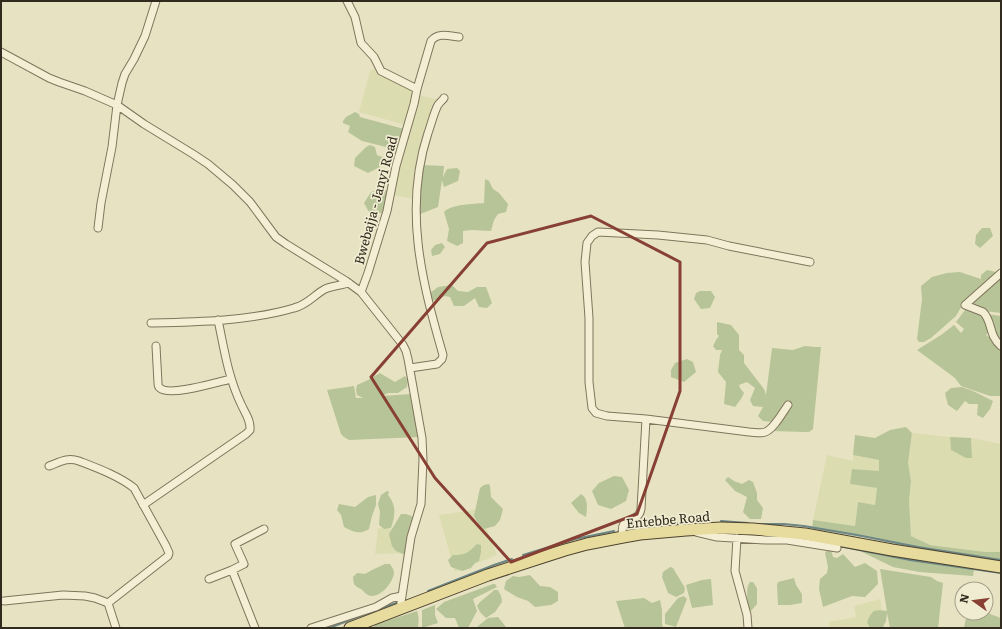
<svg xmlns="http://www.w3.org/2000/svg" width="1002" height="629" viewBox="0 0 1002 629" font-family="Literata,serif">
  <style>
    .farmland { fill: #dcdcb1 }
    .green { fill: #b7c498 }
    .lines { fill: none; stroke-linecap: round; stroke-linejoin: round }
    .stream { stroke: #6c8785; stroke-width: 2 }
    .street-casing { stroke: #7f745c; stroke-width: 9 }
    .primary-casing { stroke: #4d422f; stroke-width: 13 }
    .street { stroke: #f4efd4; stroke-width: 7 }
    .primary { stroke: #e7dc9e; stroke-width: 11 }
    .marked { fill: none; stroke: #874033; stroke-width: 3; stroke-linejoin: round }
    .labels { text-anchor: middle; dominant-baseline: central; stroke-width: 3.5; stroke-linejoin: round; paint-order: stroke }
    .street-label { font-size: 13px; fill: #312a1e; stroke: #f0ecd1 }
  </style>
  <rect width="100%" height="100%" fill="#e7e3c2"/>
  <path class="farmland" d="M374 69 412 90 413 94 405 125 359 112 370 71Z
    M419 95 439 100 414 199 392 195 401 156Z
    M912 433 950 437 951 450 966 458H972L971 438 1001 444V552H985L930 545 911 536 909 501 911 481 908 463Z
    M827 455 853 461V455L879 460V472L853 469 851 484 877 488 875 505 858 502 855 526 813 520Z
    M479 509 497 555 455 572 439 515Z
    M378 528 411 530 407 553 375 554Z
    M880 599 885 628H830L829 622 856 617 854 606Z"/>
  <path class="green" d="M355 112 359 114 360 117 404 129 398 150 362 141 348 132 350 126 343 123V121L346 117Z
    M370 145 375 147 377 155 385 158 386 164 368 173 354 166 355 158 366 147Z
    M422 165 444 166 443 177 447 169 457 168 460 171 458 181 444 187 442 180 438 207 418 215Z
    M485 179 489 181 493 189 499 193 508 204 506 212 498 214 494 220 491 231 471 230 463 231V243L457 246 447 241 449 229 444 212C452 204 473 204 484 203Z
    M380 189 388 191 386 203 382 213 369 212 364 203 371 192Z
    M982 228H990L993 236 980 248 975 244 976 235Z
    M442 243 445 247 440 254 432 256 431 250 435 245Z
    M987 270 996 272 997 279 1001 276V313L984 311 964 302 956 316 931 338 924 342H919L917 339 922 299 921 286 932 277 947 273 960 272 981 279V275Z
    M452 285 458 291 468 292 477 287H486L492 303 487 308 479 307 475 298 464 306H454L450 297 445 296 433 301 430 297V293L438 287Z
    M700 291H711L715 297 710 308 701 309 694 299 696 293Z
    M969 309 983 315 989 333 986 334 987 336 991 337 1001 348V396H990L961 386 955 378 917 350 941 335 954 325 961 333 964 329 956 322 965 310Z
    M987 314 1001 316V344L1000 343Z
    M717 322 731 325 739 335V350L744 355V363L764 389 766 395 772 348 793 350 805 346 815 347H821L813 429 809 432H804L771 431 773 422 763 421 758 416 763 407 753 406 750 400 755 388 747 382 739 385 740 388 744 393 741 399 735 407 724 404 726 382 718 372 720 355 722 350H716L713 346 716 340 719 336 717 334Z
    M687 359 693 362 696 372 684 382 671 377V370L675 363Z
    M380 373 395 382 405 376 408 380 407 387 398 393H388L382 396 412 394 419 437 349 440 344 437 341 434 327 390 354 386 356 398H363L357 395 356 390 357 385 368 380Z
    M962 387 973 391 993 401 990 409 983 418 977 415 978 404H969L965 401 957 411 948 405 945 393 951 388Z
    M906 427 912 433 908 463 911 481 909 501 911 536 930 545 985 552H1001V562L909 547 869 538 812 529 813 520 855 526 858 502 875 505 877 488 850 484 852 469 879 471V460L853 455 855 435 875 438 890 430Z
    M950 437 971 438 972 458H966L951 450Z
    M614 476 622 477 629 490 626 501 611 509 598 505 592 491 599 483Z
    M728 477 734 481 742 484 749 480 753 482 757 493V500L763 508 761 519H750L743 512 747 497 735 491 725 480Z
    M489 484 490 486 491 497 503 509 500 520 495 526 484 529 478 523 474 516 480 488 484 485Z
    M387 491 389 492 388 495C397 506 395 516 391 528L384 529 379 525 380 512 378 504 381 495Z
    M581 494C589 499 587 509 586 517L579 513 571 503Z
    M376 495V505L372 516 369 529C360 535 353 532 344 527L341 515 337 510 339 504 355 507 368 497Z
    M401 514H406L414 517 415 521 410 526 407 541 406 554H403L396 551 392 546 389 534Z
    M477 544 481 545V552L479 561 475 563 471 568 462 571 451 567 448 560 453 555C465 555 468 553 477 544Z
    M828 549 831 550 833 557 837 558 843 554 855 567 865 563 877 571 878 584 865 597 852 596 823 607 819 589 820 579 827 573 828 567 825 553Z
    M860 551 974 569 973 576 919 572 893 567Z
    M385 564H390C392 567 394 570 394 573 393 583 379 600 368 595 365 594 363 590 361 589 353 585 354 585 353 577L357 573 365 574 372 570Z
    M670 567 673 568 685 588 684 593 676 597 668 593 662 577 663 572Z
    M880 569 931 577 937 581 943 583 938 628H890L887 613 886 621 882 628H870L867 622C872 610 874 609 887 611Z
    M530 575 540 586 550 587 558 592V601L551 605 535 607 528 601 517 597 504 589 506 581 513 576 519 577Z
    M794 578 796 585 802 594V603L790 605H778L777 585 778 582Z
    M711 579 713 605 692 608 686 585 702 580Z
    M750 582H753L757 588V604L751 611 748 609C748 601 745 588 750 582Z
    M493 584H495L497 587 473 599 477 611 468 628H459L455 618H446L436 609 444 602Z
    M494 590H498L501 596 502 602 495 612 486 618 480 612 477 606C480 601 489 595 494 590Z
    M684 596 687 599 676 627 665 624V614L678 598Z
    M644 598 652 603 660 600 662 610V623L663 628H625L616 601Z
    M986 603 990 614 1001 618V628H964L967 613H986Z
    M435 605V615L438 623 422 628V610Z
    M417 611C419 617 419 622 418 627L417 628H372L377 624Z
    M498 617 507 628H478V626L488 618Z"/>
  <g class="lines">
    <path class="stream" d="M721 521 748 523
      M757 524H784L804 526 857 535 918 547 1001 560
      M632 527 693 522
      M745 535 773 537
      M839 546 910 560 1001 573
      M523 555 575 539 614 531
      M428 591 494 565 512 559
      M329 628 355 618 399 602"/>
    <g class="street-casing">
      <path id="street" d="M347 1 355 17 361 43 374 57 381 71 417 89 414 104 396 166 387 211 368 273 361 292
        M1 52 49 78 59 82 85 91 117 105 144 124 193 154 208 164 233 185 250 202 276 237 286 244 346 281 361 292 403 345 406 351 408 359 422 438 423 460 421 504 411 537 400 609
        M417 89 431 41C438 32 449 36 459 37
        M98 228 101 203 112 147 117 105 122 83 125 74 134 59 145 36 156 1
        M1001 273 965 305 983 312C993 322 988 335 1001 346
        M151 323C198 322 250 321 294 308 307 305 314 295 325 289 333 286 341 285 349 283
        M156 346 158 383C158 385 158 387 160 388 169 397 218 382 231 379
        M410 368 437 364 442 359 443 355C422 282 403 209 428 133 431 125 434 112 438 105 440 102 443 100 444 98
        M646 419 607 416 596 413 592 408 589 382V318L585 262 587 243 592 236 598 232 658 235 707 240 729 246 810 262
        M49 466C60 462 67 457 79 461 97 468 119 476 134 488L166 546 169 553 168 556 108 603 116 628
        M143 505 246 434 250 430C251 420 245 413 241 404 228 377 224 348 218 320
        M696 532 717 537 766 540H787L837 548
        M623 537C618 513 638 526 641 509L646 419 749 432C754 432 761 434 765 432 773 430 783 412 788 405
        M737 538 735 571 747 615 748 628
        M232 570 244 564 235 544 264 529
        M209 579 232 570 255 628
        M4 601 63 595 85 596 95 598 108 603
        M311 628 376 607 392 598 402 596"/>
    </g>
    <g class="primary-casing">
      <path id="primary" d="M350 628 488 575 540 558 565 550 587 544 623 537 640 534 686 530 721 528 753 529 805 534 892 550 1001 567"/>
    </g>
    <use href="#street" class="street"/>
    <use href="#primary" class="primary"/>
  </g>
  <path class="marked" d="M591 216 680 262V391L637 514 511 562 435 478 371 377 487 243Z"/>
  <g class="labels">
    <g class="street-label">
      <text transform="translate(375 200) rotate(-75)">Bwebajja - Janyi Road</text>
      <text transform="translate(668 519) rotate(-5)">Entebbe Road</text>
    </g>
  </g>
  <rect width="1002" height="629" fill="none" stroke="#312a1e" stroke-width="4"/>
  <g transform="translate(974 601) rotate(284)"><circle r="19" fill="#f0ecd1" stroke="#a49e89"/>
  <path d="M0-3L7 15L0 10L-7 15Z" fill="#874033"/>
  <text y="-6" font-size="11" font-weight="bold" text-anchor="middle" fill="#312a1e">N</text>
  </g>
</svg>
